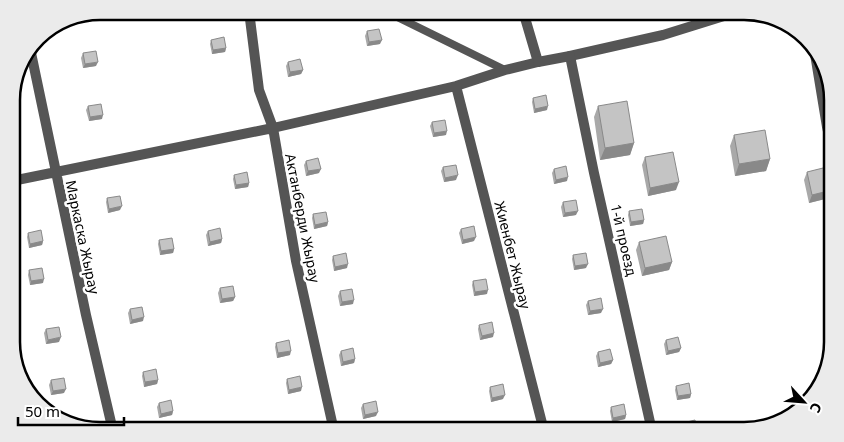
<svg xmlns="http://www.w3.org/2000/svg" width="844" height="442" viewBox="0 0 844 442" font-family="'Noto Sans',sans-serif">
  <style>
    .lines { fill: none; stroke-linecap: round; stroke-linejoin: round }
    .service { stroke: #555; stroke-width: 8 }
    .minor { stroke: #555; stroke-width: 10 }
    .tertiary { stroke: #555; stroke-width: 10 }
    .wall { fill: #a9a9a9 }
    .shaded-wall { fill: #898989 }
    .building { fill: #c4c4c4; stroke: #898989 }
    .labels { text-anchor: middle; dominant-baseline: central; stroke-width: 5; stroke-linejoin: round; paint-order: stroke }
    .street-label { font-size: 14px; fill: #000; stroke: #fff }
    .rim { fill: none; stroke: #000; stroke-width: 2.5 }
  </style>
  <rect width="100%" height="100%" fill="#fff"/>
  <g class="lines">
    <path class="service" d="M385 11 505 70"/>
    <path class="minor" d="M249 11 259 90 273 128 296 261 334 431
      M30 48 86 315 113 431
      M814 48 827 127 832 149
      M456 86 544 431
      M12 181 273 128 456 86 505 70 538 62 523 11
      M652 431 594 173 570 56 663 35 740 11"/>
    <path class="tertiary" d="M538 62 570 56"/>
  </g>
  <path class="wall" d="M367 31 380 44 367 46 365 36Z
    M211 40 226 48 225 52 212 54 210 44Z
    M83 53 96 66 83 68 81 58Z
    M288 62 303 70 301 74 288 77 286 66Z
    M533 98 547 110 534 113 532 102Z
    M88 106 102 119 89 121 86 110Z
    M598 106 634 143 630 155 600 160 594 117Z
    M432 122 446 135 433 137 430 126Z
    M734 135 770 159 766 171 735 176 730 146Z
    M645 157 676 190 648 196 642 165Z
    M306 161 319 173 306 176 304 165Z
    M443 167 456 180 444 182 441 171Z
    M554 169 567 181 554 184 552 173Z
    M807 172 829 198 809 203 804 180Z
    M234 175 249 183 248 187 235 189 233 179Z
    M107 198 120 210 108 213 106 202Z
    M563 202 576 215 563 217 561 207Z
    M629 211 644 220 643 224 630 226 628 215Z
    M313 214 328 222 327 226 314 229 312 218Z
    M461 229 474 241 462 244 459 233Z
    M208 231 222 239 221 243 208 246 206 235Z
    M28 233 43 241 42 245 29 248 27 237Z
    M159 240 174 249 173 253 160 255 158 244Z
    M639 242 672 262 669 270 642 276 636 250Z
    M573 255 586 268 574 270 572 259Z
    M333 256 347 268 334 271 332 260Z
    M29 270 43 283 30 285 28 275Z
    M473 281 487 294 474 296 472 285Z
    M220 288 235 297 233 301 220 303 218 293Z
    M340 291 353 304 340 306 338 296Z
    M588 301 601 313 588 315 586 305Z
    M130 309 143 321 130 324 128 313Z
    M479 325 493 337 480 340 478 329Z
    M46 329 59 342 46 344 44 333Z
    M666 340 681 348 679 352 666 355 664 344Z
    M276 343 290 355 277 358 275 347Z
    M341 351 355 359 354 363 341 366 339 355Z
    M598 352 613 360 611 364 598 367 596 356Z
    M143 372 158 380 157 384 144 387 142 376Z
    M287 379 301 391 288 394 286 383Z
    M51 380 64 393 51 395 49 385Z
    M676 386 691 394 690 398 677 400 675 390Z
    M490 387 503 399 491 402 489 391Z
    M159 403 173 411 172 415 159 418 157 407Z
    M363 404 376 416 363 419 361 408Z
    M611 407 626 415 625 419 612 422 610 411Z
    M683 423 697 431H682L681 427Z"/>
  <path class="shaded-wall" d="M382 40 380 44 367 46 369 42Z
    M226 48 225 52 212 54 213 50Z
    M98 62 96 66 83 68 85 64Z
    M303 70 301 74 288 77 290 72Z
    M548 106 547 110 534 113 535 109Z
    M103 115 102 119 89 121 90 117Z
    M447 131 446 135 433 137 434 133Z
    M12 137H16L14 141H12Z
    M634 143 630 155 600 160 605 148Z
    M770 159 766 171 735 176 739 164Z
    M321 169 319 173 306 176 308 171Z
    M458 175 456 180 444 182 445 178Z
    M568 177 567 181 554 184 556 180Z
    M679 182 676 190 648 196 650 188Z
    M249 183 248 187 235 189 236 185Z
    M832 190 829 198 809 203 812 195Z
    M122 206 120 210 108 213 109 209Z
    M578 211 576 215 563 217 565 213Z
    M644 220 643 224 630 226 631 222Z
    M328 222 327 226 314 229 315 225Z
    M476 237 474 241 462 244 463 240Z
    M222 239 221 243 208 246 210 242Z
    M43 241 42 245 29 248 30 244Z
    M174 249 173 253 160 255 161 251Z
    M672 262 669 270 642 276 645 268Z
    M348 264 347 268 334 271 335 267Z
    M588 264 586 268 574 270 575 266Z
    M44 279 43 283 30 285 31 281Z
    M488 290 487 294 474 296 475 292Z
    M235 297 233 301 220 303 222 299Z
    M354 300 353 304 340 306 342 302Z
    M603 309 601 313 588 315 590 311Z
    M144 317 143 321 130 324 132 320Z
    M494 333 493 337 480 340 482 336Z
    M61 337 59 342 46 344 48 340Z
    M681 348 679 352 666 355 668 351Z
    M291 351 290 355 277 358 278 353Z
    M355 359 354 363 341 366 343 362Z
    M613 360 611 364 598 367 600 363Z
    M158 380 157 384 144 387 145 382Z
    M302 387 301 391 288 394 289 390Z
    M66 389 64 393 51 395 53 391Z
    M691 394 690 398 677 400 678 396Z
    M505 395 503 399 491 402 492 398Z
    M173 411 172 415 159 418 161 414Z
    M378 412 376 416 363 419 365 415Z
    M626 415 625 419 612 422 613 418Z"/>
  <path class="building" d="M379 29 382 40 369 42 367 31Z
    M224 37 226 48 213 50 211 40Z
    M96 51 98 62 85 64 83 53Z
    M300 59 303 70 290 72 288 62Z
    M546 95 548 106 535 109 533 98Z
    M627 101 634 143 605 148 598 106Z
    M101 104 103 115 90 117 88 106Z
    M445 120 447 131 434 133 432 122Z
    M12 126H14L16 137H12Z
    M765 130 770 159 739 164 734 135Z
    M673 152 679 182 650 188 645 157Z
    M318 158 321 169 308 171 306 161Z
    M456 165 458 175 445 178 443 167Z
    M566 166 568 177 556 180 554 169Z
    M827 167 832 190 812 195 807 172Z
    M247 172 249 183 236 185 234 175Z
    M120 196 122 206 109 209 107 198Z
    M576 200 578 211 565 213 563 202Z
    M642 209 644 220 631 222 629 211Z
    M326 212 328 222 315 225 313 214Z
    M474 226 476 237 463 240 461 229Z
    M220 228 222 239 210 242 208 231Z
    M41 230 43 241 30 244 28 233Z
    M666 236 672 262 645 268 639 242Z
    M172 238 174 249 161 251 159 240Z
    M346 253 348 264 335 267 333 256Z
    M586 253 588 264 575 266 573 255Z
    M42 268 44 279 31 281 29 270Z
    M486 279 488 290 475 292 473 281Z
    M233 286 235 297 222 299 220 288Z
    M352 289 354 300 342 302 340 291Z
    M601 298 603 309 590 311 588 301Z
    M142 307 144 317 132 320 130 309Z
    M492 322 494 333 482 336 479 325Z
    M59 327 61 337 48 340 46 329Z
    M678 337 681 348 668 351 666 340Z
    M289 340 291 351 278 353 276 343Z
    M353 348 355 359 343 362 341 351Z
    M610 349 613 360 600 363 598 352Z
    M156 369 158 380 145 382 143 372Z
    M300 376 302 387 289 390 287 379Z
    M64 378 66 389 53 391 51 380Z
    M689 383 691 394 678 396 676 386Z
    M503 384 505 395 492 398 490 387Z
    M171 400 173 411 161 414 159 403Z
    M376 401 378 412 365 415 363 404Z
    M624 404 626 415 613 418 611 407Z
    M695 420 697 431H684L683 423Z"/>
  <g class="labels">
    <g class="street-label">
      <text transform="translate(303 218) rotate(79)">Актанберди Жырау</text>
      <text transform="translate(83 237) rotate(78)">Маркаска Жырау</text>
      <text transform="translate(624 240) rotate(77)">1-й проезд</text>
      <text transform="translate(513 255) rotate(76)">Жиенбет Жырау</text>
    </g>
  </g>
  <path d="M0 0H844V442H0ZM100 20H744A80 80 0 0 1 824 100V342A80 80 0 0 1 744 422H100A80 80 0 0 1 20 342V100A80 80 0 0 1 100 20Z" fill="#ebebeb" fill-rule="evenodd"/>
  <path class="rim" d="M100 20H744A80 80 0 0 1 824 100V342A80 80 0 0 1 744 422H100A80 80 0 0 1 20 342V100A80 80 0 0 1 100 20Z"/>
  <g transform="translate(804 402) rotate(116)" stroke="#ffffff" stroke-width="4" paint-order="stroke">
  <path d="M0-4L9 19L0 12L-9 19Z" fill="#000000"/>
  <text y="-8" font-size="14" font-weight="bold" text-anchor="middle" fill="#000000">С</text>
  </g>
  <path d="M18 417v8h106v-8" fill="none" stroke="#000000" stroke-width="2.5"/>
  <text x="25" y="417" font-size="15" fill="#000000" stroke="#ffffff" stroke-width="4" paint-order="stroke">50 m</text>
</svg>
